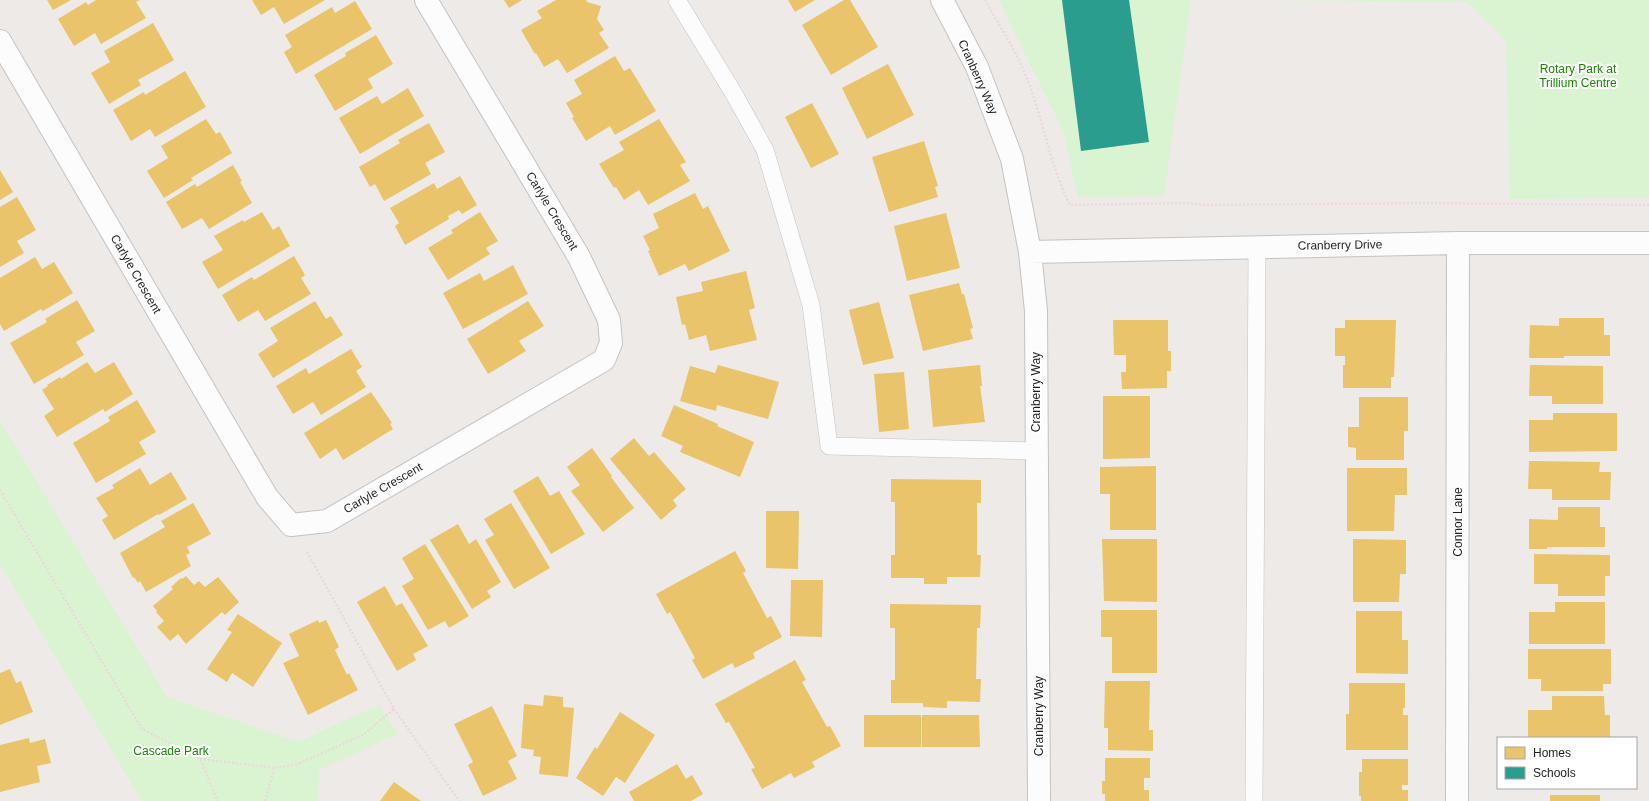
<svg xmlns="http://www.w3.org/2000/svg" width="1649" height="801" viewBox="0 0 1649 801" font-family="Arial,sans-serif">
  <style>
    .park { fill: #daf4d1 }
    .homes { fill: #e9c46a }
    .schools { fill: #2a9d8f }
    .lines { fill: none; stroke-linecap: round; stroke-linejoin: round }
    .lane-casing { stroke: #c4c3c2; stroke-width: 18 }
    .street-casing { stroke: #c4c3c2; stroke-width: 24 }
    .path { stroke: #ebd9db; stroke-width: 2.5; stroke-dasharray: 2 2; stroke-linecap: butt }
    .lane { stroke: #fcfcfc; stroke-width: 17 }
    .street { stroke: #fcfcfc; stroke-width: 22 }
    .labels { text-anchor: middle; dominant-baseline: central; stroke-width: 4; stroke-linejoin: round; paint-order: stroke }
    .park-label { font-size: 12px; fill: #1b8505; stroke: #fff }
    .street-label { font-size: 12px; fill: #1f1f1f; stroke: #fff }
  </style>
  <rect width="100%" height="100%" fill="#edeae8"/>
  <path class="park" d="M999 0H1191L1164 196 1078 197 1064 133Z
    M1271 0H1649V198L1510 199 1506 41 1467 2Z
    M0 421 167 697 298 742 379 705 398 734 319 770 318 801H142L0 564Z"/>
  <path class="homes" d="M47 0H71L53 10Z
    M96 0H140L136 2 146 18 101 44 95 33 74 46 58 19 86 2 88 5Z
    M252 0H325L284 24 274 7 261 15Z
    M504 0H522L509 8Z
    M556 0H586L587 2 601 6 597 19 604 30 599 33 609 48 567 73 558 59 544 67 536 53 535 54 521 30 542 18 537 11Z
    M788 0H815L795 12Z
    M844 0H850L878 47 831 75 802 25Z
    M355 1 372 29 296 74 284 52 292 47 285 35 332 7 335 13Z
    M153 23 174 60 138 80 141 85 109 104 91 73 110 62 104 51Z
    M376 35 393 64 368 79 373 88 335 111 314 75 346 56 345 53Z
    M615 56 624 71 630 68 656 111 615 135 610 126 586 141 572 118 574 117 566 103 582 94 574 80Z
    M888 64 914 115 867 139 842 88Z
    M185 71 206 107 155 137 150 129 131 141 113 110 144 92 145 95Z
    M408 88 424 116 360 154 339 118 377 96 382 104Z
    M812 103 839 154 811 168 785 117Z
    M206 119 216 134 220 132 232 153 191 178 193 180 164 198 147 171 168 158 161 146Z
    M659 119 686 162 680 165 690 181 648 205 639 190 624 200 616 187 614 188 599 164 624 150 619 142Z
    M429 123 445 152 425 163 431 174 384 201 375 184 370 187 359 167 400 143 398 140Z
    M924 141 938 186 935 187 938 197 889 212 872 157Z
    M233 165 242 181 240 182 252 203 209 229 202 218 182 229 166 202 195 184 197 187Z
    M0 170 13 192 0 200Z
    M460 176 477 205 462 214 459 210 448 216 449 219 405 245 395 226 399 223 390 208 434 183 437 189Z
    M695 193 703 209 708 206 730 251 689 271 685 264 659 276 648 251 650 250 643 236 659 228 653 214Z
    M17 197 36 230 17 241 24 253 0 267V207Z
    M262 212 273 230 279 226 290 246 218 289 202 262 223 250 214 236 243 220 244 222Z
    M480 212 498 241 486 248 490 254 448 280 428 248 453 233 451 230Z
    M946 213 960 268 907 281 894 226Z
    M294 256 305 275 301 278 311 294 265 321 258 310 238 322 222 295 252 277 254 280Z
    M35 257 42 269 54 262 73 293 43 311 41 309 4 331 0 324V278Z
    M513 265 528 294 463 329 443 293 480 273 484 281Z
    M746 271 755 308 749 310 757 340 710 351 706 335 689 340 685 324 682 325 676 297 703 291 701 282Z
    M959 283 962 294H964L973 328 970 329 973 339 923 351 909 295Z
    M77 300 95 331 76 342 84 355 34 384 10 343 47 322 45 319Z
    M315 301 326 319 331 316 343 335 273 378 258 354 278 341 270 328Z
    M528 301 544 326 519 341 526 351 488 374 467 339Z
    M879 302 894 358 863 365 849 310Z
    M1559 318H1604V335H1610V356H1564V358H1529L1530 325 1559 326Z
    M1113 320H1168V351H1171V371H1167V388L1122 389 1121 372H1126V355H1114Z
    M1345 320H1396L1394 377H1391V388H1343V365H1345V356H1335V328H1345Z
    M351 349 362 367 356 371 366 387 321 415 313 402 293 414 276 386 306 368 309 374Z
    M87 362 95 373 114 362 133 394 105 412 103 409 57 437 44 416 54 409 42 390 48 386 47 385 60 377 61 379Z
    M718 365 779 382 768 419 717 405 716 411 680 401 690 366 715 373Z
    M980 365 982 386H980L985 422 933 427 928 370Z
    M1530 365 1603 366V404H1552V396H1529Z
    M904 372 909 429 879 432 874 374Z
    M371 392 392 423 390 424 393 429 343 460 336 448 320 459 304 433Z
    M1103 396H1150V458L1103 459Z
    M1359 397H1408V431H1404V460H1356V448L1348 447V427H1359Z
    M137 400 156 432 139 442 146 454 96 483 73 443 110 421 108 417Z
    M674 405 718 424 717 426 754 442 740 477 680 452 683 446 661 436Z
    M1553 413H1617V451L1529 452V420H1553Z
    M634 438 649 456 654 452 686 489 673 500 677 506 661 520 610 459Z
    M592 448 612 476 611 477 634 508 603 532 571 491 580 485 567 467Z
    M1529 461 1600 462 1599 472H1611L1610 500H1552V489H1528Z
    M1156 466V530H1110V494H1100V467Z
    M140 468 150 485 171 472 187 499 159 515 158 514 114 540 102 520 108 516 96 498 114 488 112 485Z
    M1347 468H1407V495H1395L1394 531H1347Z
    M538 476 550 496 559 491 585 534 551 554 513 491Z
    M891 479 981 480V503H977V555H981L980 577H947V584H924V578H891V555H895V502H891Z
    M193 503 211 534 187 547 190 553 186 555 191 566 146 592 140 581 138 583 134 577 133 578 120 553 165 527 161 521Z
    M511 503 550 568 514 589 485 540 494 535 484 519Z
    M1558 507H1600V527H1605V547H1547V549H1529V519L1558 520Z
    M766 511H799L798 569 766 568Z
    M458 524 469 544 476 539 501 582 487 591 491 597 472 609 430 540Z
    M1102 539H1157V602L1104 601Z
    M1353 539 1406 540V574H1400L1399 602H1353Z
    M425 544 469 616 449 628 445 621 428 630 402 586 414 579 402 558Z
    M735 551 746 571 743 573 767 618 771 616 782 637 753 653 755 658 735 668 732 663 703 679 692 660 695 658 670 612 667 614 656 594Z
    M1534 554 1610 555V576H1605V596H1558V584H1534Z
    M186 576 194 585 199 581 205 587 218 577 239 602 225 615 222 612 186 644 178 634 170 641 157 627 164 621 156 612 157 611 153 606 173 589 171 587 181 578 182 579Z
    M791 580H823L822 637 790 636Z
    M385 586 396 606 402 603 428 646 413 654 416 660 397 671 357 602Z
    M1555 602H1605V644H1529V612H1555Z
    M890 604 981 605 980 628H977L976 679H981L980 702 947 701V708L923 707V703H891V680H895V628H890Z
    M1101 610H1157V673H1112V637H1101Z
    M1356 611H1402V640H1408V674L1356 673Z
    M238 614 282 643 253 687 232 673 227 682 207 669 232 632 227 630Z
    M318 620 319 623 326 620 339 647 335 650 347 675 349 673 358 690 308 715 283 663 299 656 289 634Z
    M1528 649H1611V684H1603V691H1541V679H1528Z
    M795 660 806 680 802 682 827 727 830 726 841 746 812 762 815 767 794 778 791 773 762 789 751 769 755 768 729 722 726 723 715 704Z
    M10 669 16 683 21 681 33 712 0 725V673Z
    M1105 681H1150L1149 730H1153V751L1108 750V728H1104Z
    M1349 683H1405V708H1403V715H1408V750H1346V714H1349Z
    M544 695 563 697V707L574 708 568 777 539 774 541 757 533 756 534 750 521 748 524 704 543 706Z
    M1552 696H1604L1605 715H1610V738H1528V710H1552Z
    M492 706 517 756 508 761 517 779 483 796 468 765 473 762 454 724Z
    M620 712 655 735 625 783 616 777 603 796 576 778 595 747 597 749Z
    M864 715H921V747H864Z
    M922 715H979L980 747H922Z
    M29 738 30 743 45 739 51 763 37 766 40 782 0 792V745Z
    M1105 758H1150V778H1144V790H1149V801H1105V794H1102V781H1105Z
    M1362 759H1408V785H1402V790H1408V801H1361V796H1359V772H1362Z
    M677 764 686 779 692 775 703 794 691 801H634L629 792Z
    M394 782 421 801H380Z
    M1550 795H1600V801H1550Z"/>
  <path class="schools" d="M1062 0H1129L1149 142 1081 151Z"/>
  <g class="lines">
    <g class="lane-casing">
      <path id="lane" d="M677 0 734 94 765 150 811 305 829 446 1037 451
        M1254 801 1257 247"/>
    </g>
    <g class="street-casing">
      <path id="street" d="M942 0 977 67 1012 159 1030 252 1036 311 1039 801
        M0 41 267 497 291 525 327 521 604 360 611 343 609 320 579 257 426 0
        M1030 252 1458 243H1649
        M1457 801 1458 243"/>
    </g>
    <path class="path" d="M985 0C997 22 1012 44 1022 67 1042 111 1048 161 1070 205L1187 203 1205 205 1425 203 1649 205
      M0 490 142 729 200 759 218 801
      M394 709 459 801
      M200 759 274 768 298 764 363 735 394 709 306 550
      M265 801 274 769"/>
    <use href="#lane" class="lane"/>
    <use href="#street" class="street"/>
  </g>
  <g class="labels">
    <g class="park-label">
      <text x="1578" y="69">Rotary Park at<tspan x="1578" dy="14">Trillium Centre</tspan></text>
      <text x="171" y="751">Cascade Park</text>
    </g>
    <g class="street-label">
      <text transform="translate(978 77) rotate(66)">Cranberry Way</text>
      <text transform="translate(552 211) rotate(59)">Carlyle Crescent</text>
      <text transform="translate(1340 245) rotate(-1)">Cranberry Drive</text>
      <text transform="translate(136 274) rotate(60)">Carlyle Crescent</text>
      <text transform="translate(1036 392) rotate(-90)">Cranberry Way</text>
      <text transform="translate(383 488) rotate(-30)">Carlyle Crescent</text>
      <text transform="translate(1458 522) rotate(-90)">Connor Lane</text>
      <text transform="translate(1039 716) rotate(-90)">Cranberry Way</text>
    </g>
  </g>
  <rect x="1497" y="737" width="140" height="52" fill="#ffffff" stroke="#a5a5a5"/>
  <rect x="1505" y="747" width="20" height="12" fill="#e9c46a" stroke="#a5a5a5"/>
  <text x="1533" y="757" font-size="12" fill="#1f1f1f">Homes</text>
  <rect x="1505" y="767" width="20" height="12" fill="#2a9d8f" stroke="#a5a5a5"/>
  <text x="1533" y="777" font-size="12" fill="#1f1f1f">Schools</text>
</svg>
